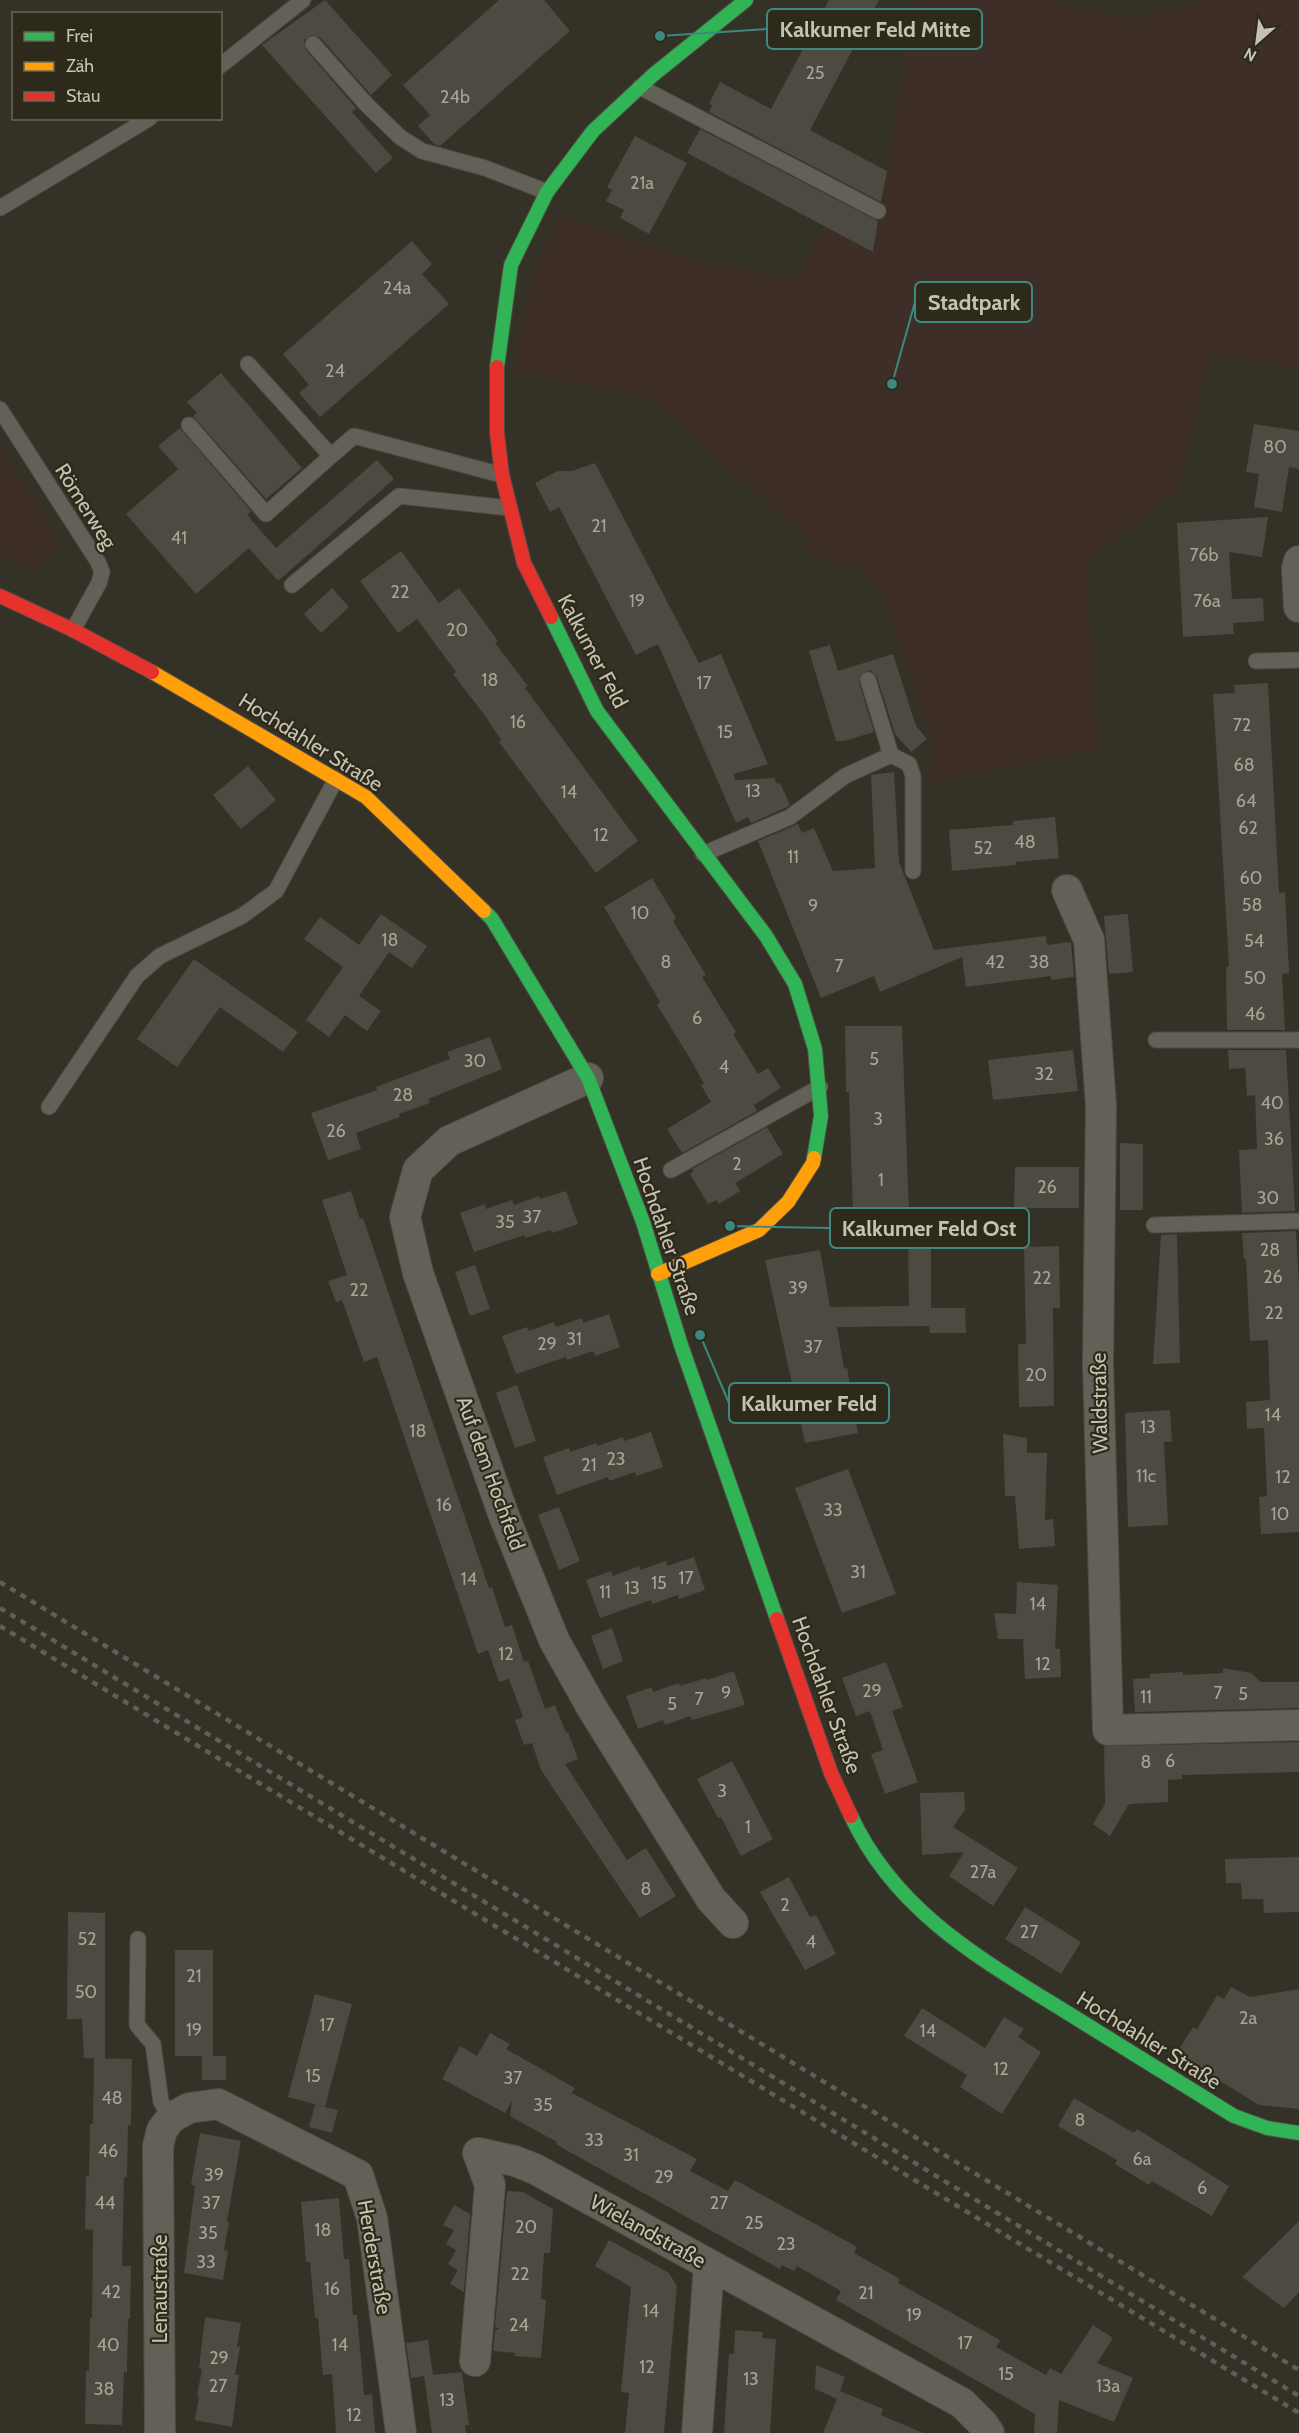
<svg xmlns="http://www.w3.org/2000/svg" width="1299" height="2433" viewBox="0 0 1299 2433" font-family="Cabin,sans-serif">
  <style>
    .green { fill: #3d2e28 }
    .building { fill: #4d4a41 }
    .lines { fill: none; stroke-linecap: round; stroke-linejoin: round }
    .lane-casing { stroke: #4f4c45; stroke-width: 17 }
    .street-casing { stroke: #4f4c45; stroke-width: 32 }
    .fast-casing { stroke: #4f4c45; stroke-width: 16 }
    .slow-casing { stroke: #4f4c45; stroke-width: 16 }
    .jam-casing { stroke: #4f4c45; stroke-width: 16 }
    .lane { stroke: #636057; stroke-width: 15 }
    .street { stroke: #636057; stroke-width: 30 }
    .fast { stroke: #30b455; stroke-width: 14 }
    .slow { stroke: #ff9f0a; stroke-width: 14 }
    .jam { stroke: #e5322d; stroke-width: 14 }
    .rail { stroke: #605e56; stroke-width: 4.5; stroke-dasharray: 6 6; stroke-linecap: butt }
    .labels { text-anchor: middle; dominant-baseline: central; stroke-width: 4.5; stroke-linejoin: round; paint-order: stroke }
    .number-label { font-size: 18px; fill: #a8a495 }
    .street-label { font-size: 21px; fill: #c6c2b1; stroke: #2e2a1b }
    .leader { fill: none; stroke: #3d897f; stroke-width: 2 }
    .callout-dot { fill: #3d897f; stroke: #2e2a1b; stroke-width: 2 }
    .callout { fill: #2e2a1b; stroke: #3d897f; stroke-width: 2 }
    .callout-label { font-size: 22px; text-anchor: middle; font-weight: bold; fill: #c6c2b1 }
  </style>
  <rect width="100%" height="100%" fill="#343127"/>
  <path class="green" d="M915 0H1054L1066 5 1135 18 1204 0H1299V369L1210 355 1179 489 1088 561 1092 681 1102 749 929 782 934 743 878 586 852 564 841 568 805 547 808 540 649 397 514 371 520 321 537 261 559 214 670 253 794 280 824 226 873 252Z
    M0 444 60 542 30 572 0 557Z"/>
  <path class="building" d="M325 0 392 75 371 95 320 37 311 35 304 40 306 50 356 108 352 112 393 158 376 173 262 45Z
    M499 0H544L570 31 440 146 434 144 418 126 430 115 403 85Z
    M829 0H879L810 130 887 171 881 202 709 112 712 105 709 104 720 82 771 109Z
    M700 129 878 221 873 252 687 153Z
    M635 136 687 163 649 234 620 218 624 210 606 201 612 190 607 187Z
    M412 241 432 264 422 274 449 304 320 417 299 393 309 385 283 354Z
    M221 373 302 468 266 499 193 416 197 413 187 402Z
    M1254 424 1299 431V469L1289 467 1282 512 1254 507 1259 474 1246 472Z
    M180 428 251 511 247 515 276 548 377 460 394 479 278 581 249 548 196 594 126 514 178 469 158 446Z
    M595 463 699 663 721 654 768 764 734 774 735 780 774 778 777 784 780 783 790 805 785 808 751 823 748 817 736 823 658 644 636 655 559 507 550 512 535 483 558 471H572Z
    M1268 517 1262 557 1229 552 1232 599 1263 598 1264 621 1233 623 1234 634 1183 637 1177 523Z
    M401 551 439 603 459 588 498 641 495 643 528 686 525 688 638 841 596 873 499 742 501 740 486 717 453 674 456 672 417 619 398 633 360 581Z
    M332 588 349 607 321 633 304 614Z
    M830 645 838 671 893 654 916 726 927 739 911 752 895 734 877 677 870 670 861 674 859 682 874 732 844 741H836L809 651Z
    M1268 683 1279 893 1285 892 1289 973 1282 974 1285 1030H1227L1226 967 1229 966 1213 694 1235 693 1234 685Z
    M248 766 276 800 241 829 213 795Z
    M894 772 899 862 934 950 1046 936 1047 945 1071 942 1074 977 1051 980V976L966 987 962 957 880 992 874 976 821 998 758 841 798 824 802 833 814 828 833 871 875 868 871 775Z
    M1055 817 1059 858 1016 862V865L952 871 949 830 1013 825V821Z
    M652 878 676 918 673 921 706 975 702 977 736 1032 733 1034 758 1074 768 1068 781 1088 754 1105 757 1111 682 1153 667 1129 711 1102 701 1085 704 1084 691 1060 657 1005 660 1002 604 907Z
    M381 914 427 946 412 968 389 952 359 996 381 1011 367 1031 345 1015 329 1037 306 1020 343 967 304 939 320 917 359 945Z
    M1128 914 1133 972 1109 974 1104 916Z
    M194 959 298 1032 283 1052 220 1007 177 1067 137 1039Z
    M845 1026H902L910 1240 931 1239V1308H965L966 1333H930L929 1326 837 1327 844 1369 847 1368 858 1433 805 1443 765 1260 820 1250 830 1307 909 1306 908 1240H864V1214H853L849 1092H846Z
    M490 1037 502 1069 428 1099 430 1103 399 1114 400 1117 356 1133 361 1149 328 1160 311 1113 377 1090 376 1087 450 1059 447 1052Z
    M1073 1050 1078 1091 993 1100 988 1060Z
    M1228 1050H1286L1295 1211 1242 1213 1239 1150 1257 1149 1255 1095 1247 1096 1245 1068 1229 1069Z
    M767 1127 783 1154 735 1183 740 1191 719 1204 717 1200 708 1204 690 1174 694 1171 692 1169Z
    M1120 1143 1143 1144V1210H1120Z
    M1015 1167H1079V1208H1014Z
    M351 1191 360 1219 363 1218 489 1588 492 1587 505 1627 512 1625 524 1662 528 1661 545 1709 555 1705 566 1733 568 1732 578 1759 565 1764 627 1860 646 1848 676 1896 640 1918 541 1770 532 1743 524 1745 515 1720 523 1717 509 1679 499 1682 488 1650 478 1654 377 1357 364 1362 342 1300 336 1302 328 1281 347 1275 322 1200Z
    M566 1191 578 1224 552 1233 551 1230 525 1238 524 1235 474 1252 460 1213 485 1204 486 1209 512 1200 514 1205 539 1196 540 1199Z
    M1296 1231 1299 1285V1532L1261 1534 1259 1497 1267 1496 1264 1428 1247 1429 1246 1402 1270 1400 1268 1340 1250 1341 1246 1259H1244L1242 1233Z
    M1177 1234 1180 1363 1153 1364 1161 1235Z
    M1059 1246 1060 1308H1053L1054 1406 1019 1407 1018 1344H1026L1024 1247Z
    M475 1265 490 1309 470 1316 455 1272Z
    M609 1314 620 1347 595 1356 593 1351 567 1360 566 1357 516 1374 502 1336 527 1327 529 1331 554 1322 556 1327 582 1318 583 1323Z
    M517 1385 536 1441 515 1448 496 1393Z
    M1170 1410 1172 1442H1164L1168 1525 1128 1527 1125 1413Z
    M651 1432 663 1467 636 1476 635 1472 609 1481 608 1477 557 1495 543 1457 569 1448 570 1452 596 1443 597 1446 623 1437 624 1441Z
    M1003 1434 1027 1438V1453H1047L1045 1520 1053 1519 1055 1546 1019 1549 1015 1496H1005Z
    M848 1469 896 1594 842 1613 795 1488Z
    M559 1507 580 1561 559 1570 538 1515Z
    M694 1557 705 1590 679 1599 678 1595 652 1604 651 1600 600 1618 586 1580 611 1571 613 1576 639 1566 640 1570 666 1561 667 1566Z
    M1017 1582 1058 1585 1055 1649H1060L1061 1677 1025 1679 1023 1639H998L994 1613 1016 1614Z
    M612 1628 623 1661 603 1669 591 1636Z
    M886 1662 903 1707 892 1711 918 1782 885 1794 871 1754 883 1750 870 1711 856 1716 842 1678Z
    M1223 1668 1251 1673 1261 1682H1299V1708L1135 1712 1133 1679 1150 1678V1674L1183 1672V1675L1223 1673Z
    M734 1671 745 1705 692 1720 690 1716 665 1725 663 1720 638 1729 626 1696 652 1687 653 1692 679 1683 680 1686 706 1678 707 1680Z
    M1299 1742V1772L1182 1775V1779L1168 1780V1802L1129 1804 1110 1836 1093 1824 1105 1804 1104 1746Z
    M732 1761 773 1839 741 1856 721 1817 718 1818 697 1779Z
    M964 1792 965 1810 953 1827 1018 1868 993 1906 949 1876 964 1852 922 1855 920 1793Z
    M1299 1857V1912L1264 1913 1263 1899H1242L1241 1883H1226L1225 1859Z
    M789 1877 810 1917 816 1915 836 1954 805 1970 760 1892Z
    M1025 1907 1081 1942 1061 1974 1005 1939Z
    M68 1912 105 1913V2059L84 2058 82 2019H67Z
    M175 1950H213V2056H226V2080H202V2056H175Z
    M1231 1987 1250 1997 1299 1989V2109L1259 2105 1176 2054 1193 2027 1197 2029 1217 1995 1224 1999Z
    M315 1994 352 2004 325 2107 288 2097Z
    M922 2008 985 2048 1004 2017 1024 2029 1018 2037 1041 2052 1002 2114 960 2087 967 2075 904 2036Z
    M490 2033 510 2044 506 2049 575 2088 572 2093 697 2159 690 2171 728 2191 735 2180 857 2247 854 2253 900 2279 898 2283 1000 2340 996 2347 1046 2375 1050 2368 1061 2374 1093 2325 1113 2338 1097 2363 1133 2378 1114 2422 1059 2400 1057 2433H1034L1035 2414 836 2300 841 2291 797 2266 794 2271 782 2265 780 2269 566 2150 556 2144 557 2142 510 2116 512 2101 505 2113 442 2079 460 2046 477 2056Z
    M94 2058 132 2059 131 2125H128L127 2177H124L122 2266H131L130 2319H128L127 2372 124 2371 122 2425 85 2424 86 2371H89L90 2318H92L93 2230 85 2229 86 2176 89 2177 90 2124H93Z
    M1074 2098 1134 2133 1137 2129 1229 2186 1212 2216 1152 2181 1149 2185 1115 2164 1117 2160 1058 2126Z
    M315 2105 338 2110 332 2133 309 2127Z
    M200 2133 241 2141 227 2221 229 2222 224 2250 228 2251 223 2280 184 2273 195 2186 191 2185Z
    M507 2191 523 2192 553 2209 550 2253H544L541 2299 546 2300 541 2358 515 2356V2353L493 2351 495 2330 500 2329 495 2327Z
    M339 2198 344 2259H349L353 2315H357L364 2395 372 2394 375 2433H336L332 2374 323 2375 318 2318H315L310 2262H306L301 2202Z
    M454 2205 470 2214 464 2292 450 2284 458 2270 448 2264 456 2250 446 2244 454 2230 443 2225Z
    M1299 2221V2292L1284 2308 1242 2277Z
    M609 2240 669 2273 677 2286 664 2433H625L629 2393 621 2392 631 2287 595 2266Z
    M205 2317 241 2323 237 2347H240L235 2375H239L232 2427 195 2420 199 2397 197 2396 202 2369 199 2368Z
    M735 2330 763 2332 762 2338 776 2339 770 2433H724L729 2354H734Z
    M428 2340 433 2375H431L462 2372 469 2425H465L466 2433H432L424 2376 411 2378 406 2343Z
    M816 2365 845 2377 840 2391 883 2409 881 2415 923 2433H823L837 2399 815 2389Z"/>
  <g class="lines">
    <g class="lane-casing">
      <path id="lane" d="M313 44 366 104 400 137 422 151 485 168 547 192
        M220 66 303 0
        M640 87 878 211
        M0 208 150 118
        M0 409 98 562 102 572 99 583 73 630
        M189 425 266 514 331 456 248 364
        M331 456 354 436 502 475
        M292 585 399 496 510 508
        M1256 661 1299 660
        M868 680 891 755
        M703 854 790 817 845 776 891 755 909 764 913 776V871
        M1156 1040H1299
        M49 1107 137 976 160 956 242 916 276 891 336 779
        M671 1170 820 1087
        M1154 1225 1299 1221
        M138 1939 137 2025 153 2044 161 2102 171 2118"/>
    </g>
    <g class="street-casing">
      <path id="street" d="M1299 561 1297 569 1299 607
        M1067 890 1089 940 1101 1106 1098 1363 1108 1730 1299 1725
        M588 1078 449 1141 418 1170 405 1217 418 1273 504 1516 554 1640 592 1708 711 1899 733 1923
        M478 2153 515 2161 535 2169 962 2403 983 2424 989 2433
        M475 2361 490 2185 478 2153
        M160 2433 158 2146 162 2130 171 2118 189 2108 218 2104 358 2175 372 2218 401 2433
        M697 2433 709 2265"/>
    </g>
    <g class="fast-casing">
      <path id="fast" d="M497 367 511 265 547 192 593 131 653 75 746 0
        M551 617 597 711 766 936 795 984 815 1049 821 1116 814 1158
        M484 911 492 919 588 1078 643 1222 681 1345 777 1619
        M851 1816C896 1913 984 1961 1071 2015 1125 2049 1180 2082 1234 2116L1267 2128 1299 2133"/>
    </g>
    <g class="slow-casing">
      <path id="slow" d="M152 672 366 797 484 911
        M658 1274 759 1230 788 1202 813 1163 814 1158"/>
    </g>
    <g class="jam-casing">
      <path id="jam" d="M497 367V433L502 475 524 563 551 617
        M0 596 73 630 152 672
        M777 1619 831 1773 851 1816"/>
    </g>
    <use href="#lane" class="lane"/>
    <use href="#street" class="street"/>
    <use href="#fast" class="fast"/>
    <use href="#slow" class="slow"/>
    <use href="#jam" class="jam"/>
    <path class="rail" d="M0 1582 1299 2370
      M0 1608 1299 2396
      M0 1626 1299 2413"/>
  </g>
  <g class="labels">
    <g class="number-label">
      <text x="815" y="73">25</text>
      <text x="455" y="97">24b</text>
      <text x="642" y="183">21a</text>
      <text x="397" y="288">24a</text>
      <text x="335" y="371">24</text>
      <text x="1275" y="447">80</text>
      <text x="599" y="526">21</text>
      <text x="179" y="538">41</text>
      <text x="1204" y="555">76b</text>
      <text x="400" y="592">22</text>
      <text x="637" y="601">19</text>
      <text x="1207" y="601">76a</text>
      <text x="457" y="630">20</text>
      <text x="490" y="680">18</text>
      <text x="704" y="683">17</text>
      <text x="518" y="722">16</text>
      <text x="1242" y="725">72</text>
      <text x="725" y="732">15</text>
      <text x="1244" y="765">68</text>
      <text x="753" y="791">13</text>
      <text x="569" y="792">14</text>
      <text x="1246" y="801">64</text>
      <text x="1248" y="828">62</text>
      <text x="601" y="835">12</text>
      <text x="1025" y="842">48</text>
      <text x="983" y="848">52</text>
      <text x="793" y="857">11</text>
      <text x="1251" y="878">60</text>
      <text x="1252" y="905">58</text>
      <text x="813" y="906">9</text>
      <text x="640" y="913">10</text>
      <text x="390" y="940">18</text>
      <text x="1254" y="941">54</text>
      <text x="666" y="962">8</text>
      <text x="995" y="962">42</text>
      <text x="1039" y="962">38</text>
      <text x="839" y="966">7</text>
      <text x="1255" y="978">50</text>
      <text x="1255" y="1014">46</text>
      <text x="697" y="1018">6</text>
      <text x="874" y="1059">5</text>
      <text x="475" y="1061">30</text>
      <text x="724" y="1067">4</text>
      <text x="1044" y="1074">32</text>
      <text x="403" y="1095">28</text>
      <text x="1272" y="1103">40</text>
      <text x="878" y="1119">3</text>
      <text x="336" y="1131">26</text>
      <text x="1274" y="1139">36</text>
      <text x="737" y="1164">2</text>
      <text x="881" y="1180">1</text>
      <text x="1047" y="1187">26</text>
      <text x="1268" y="1198">30</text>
      <text x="532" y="1217">37</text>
      <text x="505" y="1222">35</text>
      <text x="1270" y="1250">28</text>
      <text x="1273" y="1277">26</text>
      <text x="1042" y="1278">22</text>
      <text x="798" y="1288">39</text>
      <text x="359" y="1290">22</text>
      <text x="1274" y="1313">22</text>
      <text x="574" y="1339">31</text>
      <text x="547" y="1344">29</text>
      <text x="813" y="1347">37</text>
      <text x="1036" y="1375">20</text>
      <text x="1273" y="1415">14</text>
      <text x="1148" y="1427">13</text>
      <text x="418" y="1431">18</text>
      <text x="616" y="1459">23</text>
      <text x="589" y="1465">21</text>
      <text x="1146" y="1476">11c</text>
      <text x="1283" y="1477">12</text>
      <text x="444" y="1505">16</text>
      <text x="833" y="1510">33</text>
      <text x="1280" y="1514">10</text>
      <text x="858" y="1572">31</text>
      <text x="686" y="1578">17</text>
      <text x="469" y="1579">14</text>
      <text x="659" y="1583">15</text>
      <text x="632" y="1588">13</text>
      <text x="605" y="1592">11</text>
      <text x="1038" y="1604">14</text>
      <text x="506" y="1654">12</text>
      <text x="1043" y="1664">12</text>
      <text x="872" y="1691">29</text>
      <text x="726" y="1693">9</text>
      <text x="1218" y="1693">7</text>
      <text x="1243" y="1694">5</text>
      <text x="1146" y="1697">11</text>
      <text x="699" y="1699">7</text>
      <text x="672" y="1704">5</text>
      <text x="1170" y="1761">6</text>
      <text x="1146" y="1762">8</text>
      <text x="722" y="1791">3</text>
      <text x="748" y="1827">1</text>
      <text x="983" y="1872">27a</text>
      <text x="646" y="1889">8</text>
      <text x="785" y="1905">2</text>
      <text x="1029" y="1932">27</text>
      <text x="87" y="1939">52</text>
      <text x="811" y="1942">4</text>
      <text x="194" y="1976">21</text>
      <text x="86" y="1992">50</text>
      <text x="1248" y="2018">2a</text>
      <text x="327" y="2025">17</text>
      <text x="194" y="2030">19</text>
      <text x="928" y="2031">14</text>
      <text x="1001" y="2069">12</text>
      <text x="313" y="2076">15</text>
      <text x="513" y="2078">37</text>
      <text x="112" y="2098">48</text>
      <text x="543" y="2105">35</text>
      <text x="1080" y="2120">8</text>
      <text x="594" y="2140">33</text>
      <text x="108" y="2151">46</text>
      <text x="631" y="2155">31</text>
      <text x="1142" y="2159">6a</text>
      <text x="214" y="2175">39</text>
      <text x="664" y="2177">29</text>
      <text x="1202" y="2188">6</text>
      <text x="105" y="2203">44</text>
      <text x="211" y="2203">37</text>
      <text x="719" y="2203">27</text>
      <text x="754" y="2223">25</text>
      <text x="526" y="2227">20</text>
      <text x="323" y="2230">18</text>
      <text x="208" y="2233">35</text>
      <text x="786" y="2244">23</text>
      <text x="206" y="2262">33</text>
      <text x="520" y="2274">22</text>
      <text x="332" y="2289">16</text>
      <text x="111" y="2292">42</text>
      <text x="866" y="2293">21</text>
      <text x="651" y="2311">14</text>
      <text x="914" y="2315">19</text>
      <text x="519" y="2325">24</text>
      <text x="965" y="2343">17</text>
      <text x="108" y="2345">40</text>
      <text x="340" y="2345">14</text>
      <text x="219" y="2358">29</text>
      <text x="647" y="2367">12</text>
      <text x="1006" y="2374">15</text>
      <text x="751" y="2379">13</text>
      <text x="218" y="2386">27</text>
      <text x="1108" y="2386">13a</text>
      <text x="104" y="2389">38</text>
      <text x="447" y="2400">13</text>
      <text x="354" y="2415">12</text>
    </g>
    <g class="street-label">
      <text transform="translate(86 506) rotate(58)">Römerweg</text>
      <text transform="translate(593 651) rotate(62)">Kalkumer Feld</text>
      <text transform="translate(311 742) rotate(32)">Hochdahler Straße</text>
      <text transform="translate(667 1236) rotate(71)">Hochdahler Straße</text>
      <text transform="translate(1099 1403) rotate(-91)">Waldstraße</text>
      <text transform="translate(491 1473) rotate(70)">Auf dem Hochfeld</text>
      <text transform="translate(827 1695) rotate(70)">Hochdahler Straße</text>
      <text transform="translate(1149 2040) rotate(32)">Hochdahler Straße</text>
      <text transform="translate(648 2231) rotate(29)">Wielandstraße</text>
      <text transform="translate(375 2257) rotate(80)">Herderstraße</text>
      <text transform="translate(159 2289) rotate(-90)">Lenaustraße</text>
    </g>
  </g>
  <path class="leader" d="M660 36L767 29M892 384L915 302M730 1226L830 1228M700 1335L729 1403"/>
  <g class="callout-dot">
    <circle cx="660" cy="36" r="6"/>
    <circle cx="892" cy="384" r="6"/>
    <circle cx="730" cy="1226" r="6"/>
    <circle cx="700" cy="1335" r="6"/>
  </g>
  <g class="callout">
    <rect x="767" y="9" width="215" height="40" rx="6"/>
    <rect x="915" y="282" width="117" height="40" rx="6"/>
    <rect x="830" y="1208" width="199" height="40" rx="6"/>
    <rect x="729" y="1383" width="160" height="40" rx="6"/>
  </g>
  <g class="callout-label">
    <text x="875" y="37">Kalkumer Feld Mitte</text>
    <text x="974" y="310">Stadtpark</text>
    <text x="929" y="1236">Kalkumer Feld Ost</text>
    <text x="809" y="1411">Kalkumer Feld</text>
  </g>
  <rect x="12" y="12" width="210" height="108" fill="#2e2a1b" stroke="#6b6757" stroke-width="1.5"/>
  <rect x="24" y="32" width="30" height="9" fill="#30b455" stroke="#6b6757" stroke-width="1.5"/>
  <text x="66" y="42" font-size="18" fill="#c6c2b1">Frei</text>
  <rect x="24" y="62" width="30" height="9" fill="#ff9f0a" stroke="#6b6757" stroke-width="1.5"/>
  <text x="66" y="72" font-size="18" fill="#c6c2b1">Zäh</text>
  <rect x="24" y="92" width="30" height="9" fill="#e5322d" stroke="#6b6757" stroke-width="1.5"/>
  <text x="66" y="102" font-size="18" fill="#c6c2b1">Stau</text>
  <g transform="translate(1257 42) rotate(208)" stroke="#2e2a1b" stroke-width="4.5" paint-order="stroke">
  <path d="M0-4.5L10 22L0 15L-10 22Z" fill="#c6c2b1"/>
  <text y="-9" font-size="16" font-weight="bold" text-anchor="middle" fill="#c6c2b1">N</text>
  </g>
</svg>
